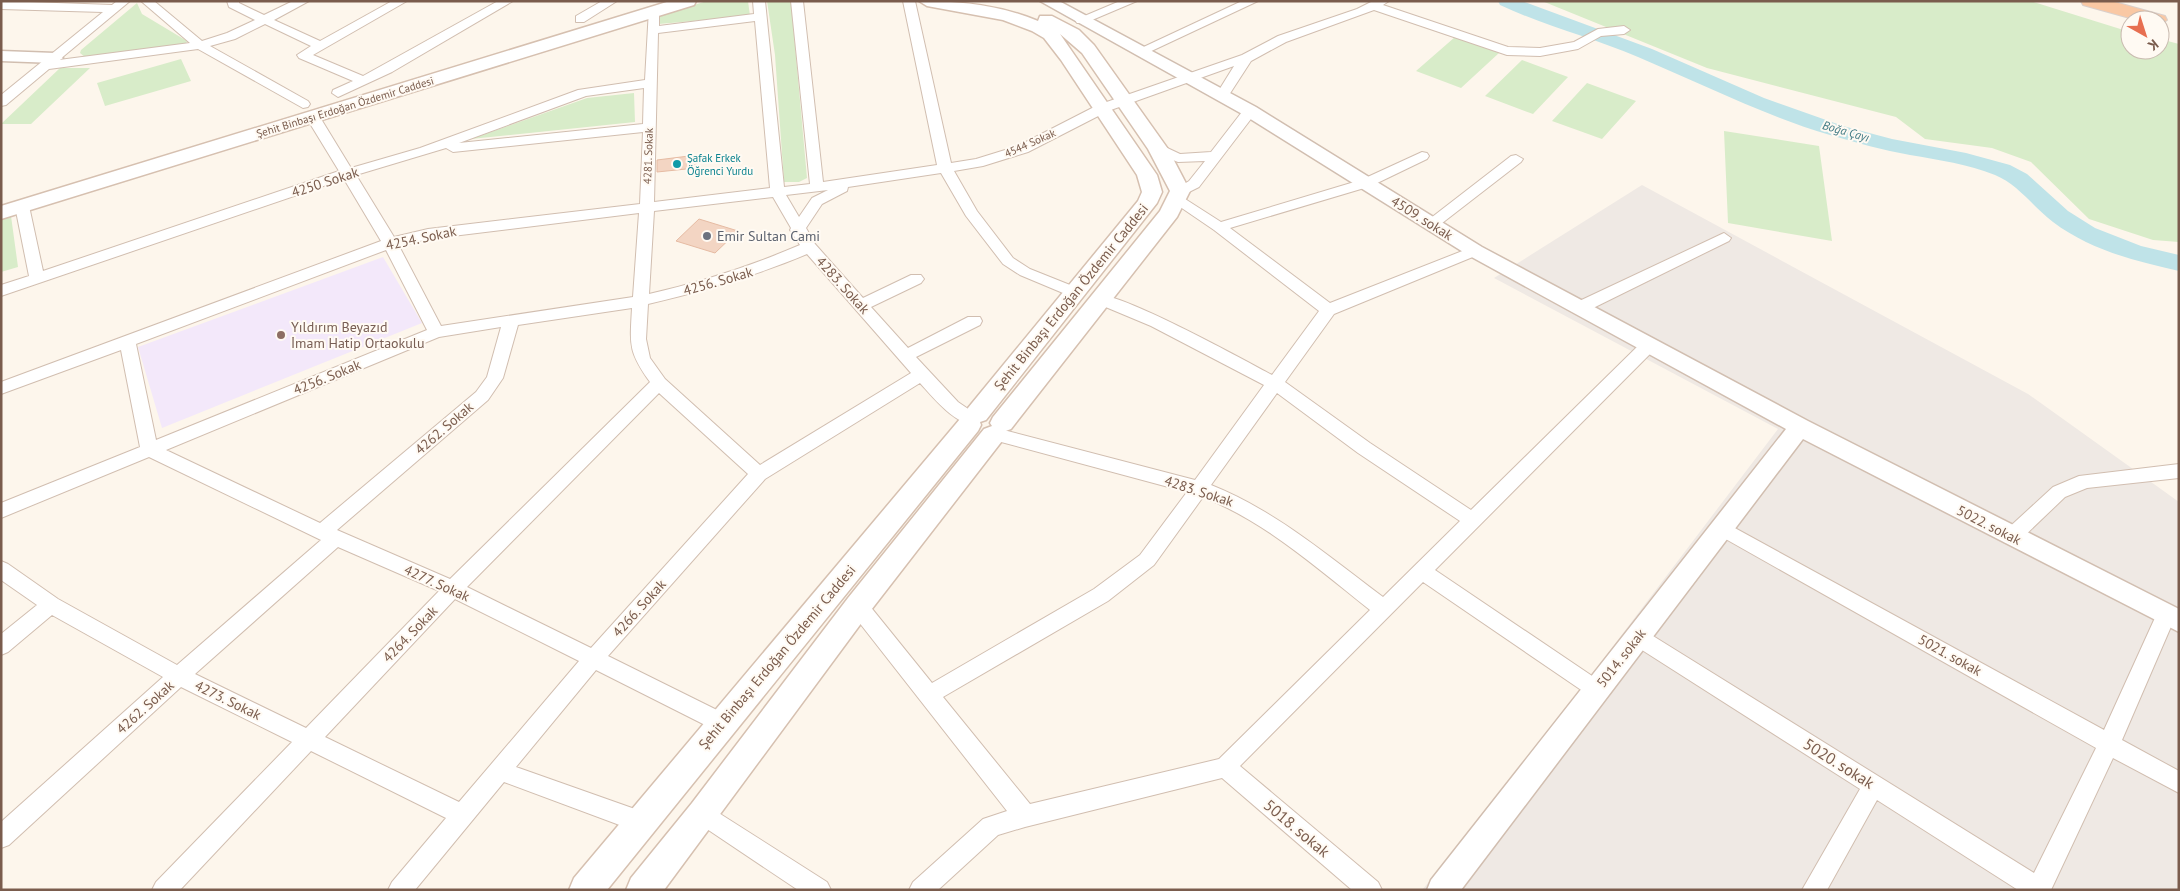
<svg xmlns="http://www.w3.org/2000/svg" width="2180" height="891" viewBox="0 0 2180 891" font-family="'PT Sans',sans-serif">
  <style>
    .industrial { fill: #efe9e4 }
    .education { fill: #f3e8fa }
    .green { fill: #d8ecc9 }
    .lines { fill: none; stroke-linecap: round; stroke-linejoin: round }
    .river { fill: #bfe3e8; fill-rule: evenodd }
    .building { fill: #f3d5c3; stroke: #e6bba3 }
    .minor-casing { stroke: #d1beb0; stroke-width: 2 }
    .tertiary-casing { stroke: #d1beb0; stroke-width: 3 }
    .secondary-casing { stroke: #d6c0b0; stroke-width: 3 }
    .trunk-casing { stroke: #dad1cd; stroke-width: 2 }
    .minor { fill: #fff; fill-rule: evenodd }
    .tertiary { fill: #fff; fill-rule: evenodd }
    .secondary { fill: #fff; fill-rule: evenodd }
    .trunk { fill: #f9c8a4; fill-rule: evenodd }
    .culture-dot { fill: #0f9aa8; stroke: #fffaf3; stroke-width: 2 }
    .worship-dot { fill: #6b7280; stroke: #fffaf3; stroke-width: 2 }
    .education-dot { fill: #8d6e63; stroke: #fffaf3; stroke-width: 2 }
    .labels { text-anchor: middle; dominant-baseline: central; stroke-width: 4; stroke-linejoin: round; paint-order: stroke }
    .far-street-label { font-size: 11px; fill: #7a5c4d; stroke: #fffaf3 }
    .far-culture-label { font-size: 11px; fill: #0d838f; stroke: #fffaf3; text-anchor: start }
    .far-water-label { font-size: 12px; font-style: italic; fill: #437c86; stroke: #fffaf3 }
    .street-label { font-size: 14px; fill: #7a5c4d; stroke: #fffaf3 }
    .worship-label { font-size: 14px; fill: #5b616d; stroke: #fffaf3; text-anchor: start }
    .education-label { font-size: 14px; fill: #785e54; stroke: #fffaf3; text-anchor: start }
    .near-street-label { font-size: 16px; fill: #7a5c4d; stroke: #fffaf3 }
  </style>
  <rect width="100%" height="100%" fill="#fdf6ec"/>
  <path class="industrial" d="M1642 185 2028 394 2179 502V890H1422L1481 820 1778 429 1494 278Z"/>
  <path class="education" d="M383 257 422 323 162 428 138 347Z"/>
  <path class="green" d="M707 1H748L750 16 659 24 657 18 661 15Z
    M767 1H791L807 178 799 182H784L775 55Z
    M1542 1H2030L2130 32V50H2160V39L2179 44V242L2153 240 2089 219 2031 162 1992 148 1925 139 1896 117 1707 68Z
    M137 3 142 14 187 41 186 44 85 57 80 53 81 50Z
    M1455 37 1499 53 1461 88 1416 71Z
    M181 59 191 81 105 106 97 83Z
    M1522 60 1568 77 1533 114 1485 96Z
    M60 68H90L31 124H1Z
    M1587 83 1636 101 1602 139 1552 121Z
    M634 93 635 122 471 139 587 98Z
    M1724 131 1819 146 1832 241 1728 223Z
    M11 216 18 267 1 272V219Z"/>
  <g class="lines">
    <path class="river" d="M1498 1H1522L1652 49 1764 98 1843 126 1892 139 1966 153 2010 165 2027 174 2068 211 2095 228 2141 246 2179 255V271C2135 261 2090 250 2053 222 2033 207 2019 185 1995 175 1968 164 1939 160 1910 155 1883 150 1857 143 1830 135 1763 115 1702 84 1638 57 1593 38 1545 26 1500 5Z"/>
  </g>
  <path class="building" d="M697 155 696 168 657 172V160Z
    M699 219 738 231 715 253 676 241Z"/>
  <g class="lines">
    <g class="minor-casing">
      <path id="minor" d="M1 1 112 5 117 1H130L59 60 190 43 141 1H154L202 41 227 33 255 20 229 7 227 1H239V3L264 15 293 1H309L274 20 320 41 392 1H407L313 55 363 76 498 1H513L392 72 338 97 332 93 333 90 353 81 299 58 297 55 311 46 265 24 235 39 210 46 308 101 310 104 308 107 303 108 198 49 49 69 6 105 1 106V95L103 12 1 9Z
        M602 1H617L584 22H576V16Z
        M753 1H765L784 187 810 184 791 1H803L823 182 937 165 903 1H915L951 163 976 159 1018 146 1098 105 1242 55 1278 36 1357 9 1373 1H1389L1383 5 1508 47 1540 48 1574 42 1598 29 1624 26 1630 30 1624 34 1601 36 1578 49 1540 56 1507 55 1374 10 1286 42 1251 61 1227 98H1217L1216 95 1234 66 1108 111 1028 152 983 166 954 171 977 211 1013 258 1030 269 1080 289 1083 293 1080 297 1075 298 1020 275 1003 264 966 216 941 173 848 187 847 191 822 204 806 228 815 244 863 298 911 275H921L924 279 921 283 871 307 908 348 968 317H980L982 321 980 325 916 357 958 402 977 415 980 419 977 423C958 429 932 396 920 383L765 479 608 656 729 716 733 723 729 730 722 732 715 730 596 670 516 767 649 814 652 822 649 830 641 833 504 782 415 890H388L392 882 446 818 311 751 180 890H152L156 882 292 742 181 687 9 845 1 848V822L163 677 52 615 8 652 1 655V634L37 605 1 580V561L8 564 58 599 177 665 321 540 149 457 1 518V503L140 447 121 350 1 394V382L381 241 344 179 1 296V285L29 276 15 206 17 203H27L29 206 43 271 339 171 306 117 308 114H318L351 168 420 148 578 90 645 80 649 9 653 8 659 12V26L754 14ZM755 21 770 188 654 202 658 33ZM644 88 643 124 459 143 586 96ZM643 132 640 204 428 229 394 237 356 175 446 148 453 152ZM828 190 812 198 799 217 786 195ZM773 197 791 228 790 230 800 245C751 266 701 282 649 294L654 211ZM639 213 633 297 441 326 399 246 428 239ZM386 250 427 330 156 440 136 344ZM807 254 911 373 760 465 665 379 650 358 646 339 648 304C703 291 755 276 807 254ZM632 308C630 345 628 351 650 382L450 579 337 530 488 400 503 378 518 325ZM501 327 487 377 476 392 320 523 166 450 439 337ZM659 393 748 474 591 648 467 587ZM338 547 439 591 306 728 195 674ZM455 599 579 661 459 802 325 737Z
        M1120 1H1137L1085 23H1077L1075 20Z
        M1242 1H1258L1145 54H1137L1135 51Z
        M1250 107 1257 111 1199 187 1185 194H1175L1173 191 1189 181 1205 161 1178 162 1153 152 1151 149 1153 146H1163L1180 154 1211 152 1245 108Z
        M1422 152 1427 153 1429 156 1427 159 1371 186 1230 228 1330 303 1470 248H1480L1482 251 1480 254 1334 314 1285 382 1370 443 1471 510 1642 342H1654L1656 346 1654 350 1435 570 1604 684 1607 690 1604 696 1597 699 1590 696 1423 582 1240 766 1378 882 1382 890H1352L1222 778 1025 827 998 835 938 890H909L913 882 983 819 1007 811 851 612 848 606 851 600 858 598 865 600 932 683 1094 589 1140 555 1187 492 990 439 987 434 990 429 996 428 1195 480 1264 385 1151 326 1096 303 1094 299 1096 295C1117 290 1246 361 1272 375L1319 311 1214 230 1170 200 1172 197H1182L1221 222 1361 180ZM1277 393 1358 453 1460 521 1383 597C1328 556 1276 511 1211 485ZM1203 497C1266 522 1317 568 1370 610L1219 759 1030 804 943 697 1108 601 1154 565Z
        M1516 155 1523 159 1521 162 1437 227H1427L1425 224 1427 221 1511 156Z
        M1724 233 1731 238 1729 241 1585 312H1573L1571 308 1573 304Z
        M2179 464V478L2087 488 2065 497 2018 542 2011 544 2004 542 2002 537 2004 532 2053 487 2079 476Z
        M1722 521 2104 730 2159 609 2166 607 2173 609 2176 615 2122 740 2179 771V793L2113 758 2051 890H2018L1877 800 1827 890H1802L1860 789 1631 643 1628 637 1631 631 1638 629 1645 631 2034 873 2096 748 1715 533 1713 528 1715 523Z
        M703 803 827 882 831 890H798L695 821 692 814 695 807Z"/>
    </g>
    <g class="tertiary-casing">
      <path id="tertiary" d="M1040 1H1059L1256 107 1482 247 1808 421 2179 609V632L1803 439 1461 890H1427L1431 880 1786 429 1468 255 1244 115Z
        M1 51 55 53 63 58 55 63 1 61Z"/>
    </g>
    <g class="secondary-casing">
      <path id="secondary" d="M670 1H696L694 5 1 219V206Z
        M919 1C960 1 1000 5 1038 21L1040 16H1052L1079 30 1094 45 1168 149 1190 191 1177 217 1011 429 1003 432 1005 435 1002 441 868 614 664 890H626L631 878 692 803 848 598 984 429 992 426 990 423 993 417 1160 211 1170 191 1148 149 1082 53 1060 34 1157 175 1162 192 1157 203 986 420 980 422 981 425 978 431 607 890H569L574 878 960 419 966 417 965 414 968 408 1138 201 1142 192 1137 175 1061 60 1044 38 1032 31 1003 20 927 6Z"/>
    </g>
    <g class="trunk-casing">
      <path id="trunk" d="M2081 1H2111L2165 16 2167 20 2160 25V20H2137L2083 5Z"/>
    </g>
    <use href="#minor" class="minor"/>
    <use href="#tertiary" class="tertiary"/>
    <use href="#secondary" class="secondary"/>
    <use href="#trunk" class="trunk"/>
  </g>
  <circle class="culture-dot" cx="677" cy="164" r="5"/>
  <circle class="worship-dot" cx="707" cy="236" r="5"/>
  <circle class="education-dot" cx="281" cy="335" r="5"/>
  <g class="labels">
    <g class="far-street-label">
      <text transform="translate(345 107) rotate(-17)">Şehit Binbaşı Erdoğan Özdemir Caddesi</text>
      <text transform="translate(1030 143) rotate(-24)">4544 Sokak</text>
      <text transform="translate(648 156) rotate(-88)">4281. Sokak</text>
    </g>
    <g class="far-culture-label">
      <text x="687" y="158">Şafak Erkek<tspan x="687" dy="13">Öğrenci Yurdu</tspan></text>
    </g>
    <g class="far-water-label">
      <text transform="translate(1846 131) rotate(16)">Boğa Çayı</text>
    </g>
    <g class="street-label">
      <text transform="translate(325 182) rotate(-18)">4250 Sokak</text>
      <text transform="translate(1422 218) rotate(32)">4509. sokak</text>
      <text transform="translate(421 238) rotate(-12)">4254. Sokak</text>
      <text transform="translate(718 281) rotate(-16)">4256. Sokak</text>
      <text transform="translate(843 285) rotate(48)">4283. Sokak</text>
      <text transform="translate(1071 297) rotate(-51)">Şehit Binbaşı Erdoğan Özdemir Caddesi</text>
      <text transform="translate(327 377) rotate(-22)">4256. Sokak</text>
      <text transform="translate(444 428) rotate(-41)">4262. Sokak</text>
      <text transform="translate(1199 491) rotate(18)">4283. Sokak</text>
      <text transform="translate(1989 525) rotate(27)">5022. sokak</text>
      <text transform="translate(437 583) rotate(24)">4277. Sokak</text>
      <text transform="translate(639 608) rotate(-48)">4266. Sokak</text>
      <text transform="translate(410 634) rotate(-46)">4264. Sokak</text>
      <text transform="translate(1950 655) rotate(29)">5021. sokak</text>
      <text transform="translate(777 657) rotate(-50)">Şehit Binbaşı Erdoğan Özdemir Caddesi</text>
      <text transform="translate(1621 658) rotate(-52)">5014. sokak</text>
      <text transform="translate(228 700) rotate(26)">4273. Sokak</text>
      <text transform="translate(145 707) rotate(-42)">4262. Sokak</text>
    </g>
    <g class="worship-label">
      <text x="717" y="236">Emir Sultan Cami</text>
    </g>
    <g class="education-label">
      <text x="291" y="327">Yıldırım Beyazıd<tspan x="291" dy="16">İmam Hatip Ortaokulu</tspan></text>
    </g>
    <g class="near-street-label">
      <text transform="translate(1839 763) rotate(32)">5020. sokak</text>
      <text transform="translate(1297 828) rotate(40)">5018. sokak</text>
    </g>
  </g>
  <rect width="2180" height="891" fill="none" stroke="#7a5c4d" stroke-width="5"/>
  <g transform="translate(2145 35) rotate(141)"><circle r="24" fill="#fffaf3" stroke="#cabbb1"/>
  <path d="M0-4L9 19L0 12L-9 19Z" fill="#e76f51"/>
  <text y="-8" font-size="14" font-weight="bold" text-anchor="middle" fill="#7a5c4d">K</text>
  </g>
</svg>
